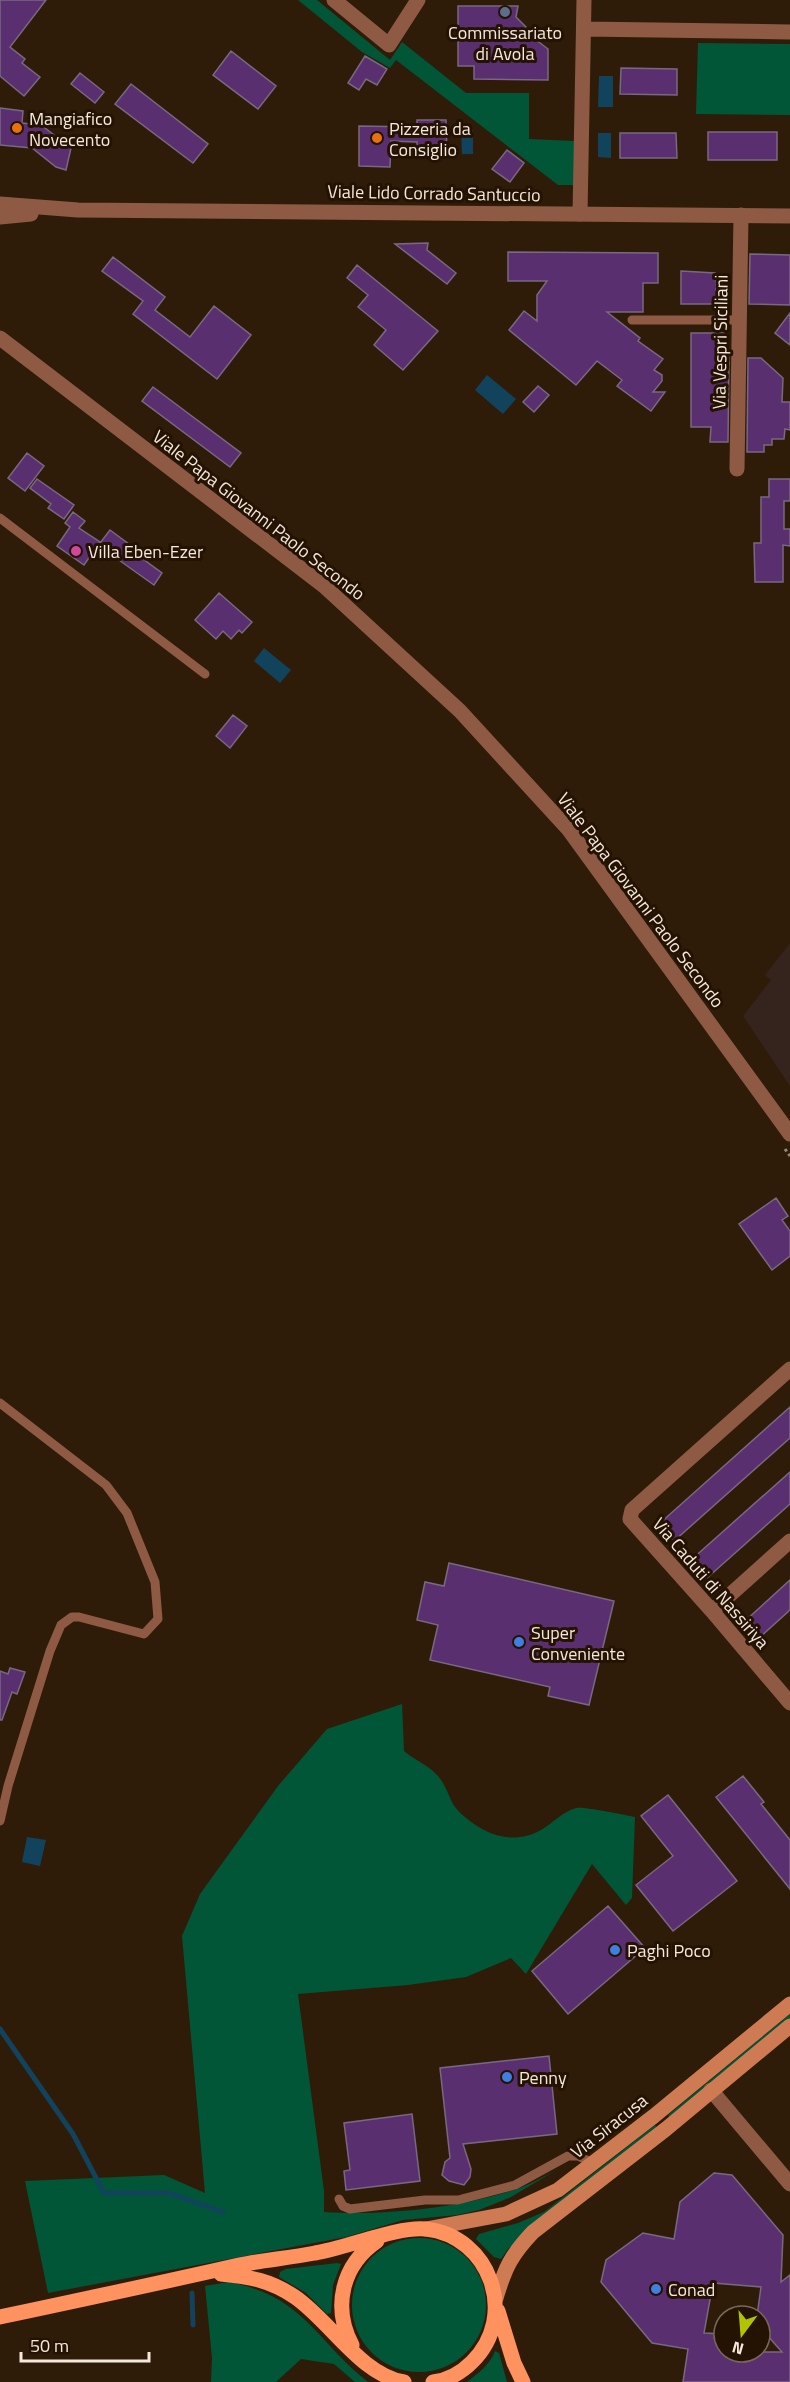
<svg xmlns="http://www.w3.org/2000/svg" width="790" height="2382" viewBox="0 0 790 2382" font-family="'Titillium Web',sans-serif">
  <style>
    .education { fill: #35231e }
    .green { fill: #005636 }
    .water { fill: #12435d }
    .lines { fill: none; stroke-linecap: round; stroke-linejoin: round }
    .stream { stroke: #12435d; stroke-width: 5 }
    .building { fill: #592f70; stroke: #786881; stroke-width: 1.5; fill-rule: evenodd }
    .path { stroke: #998979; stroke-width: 3; stroke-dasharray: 3 3; stroke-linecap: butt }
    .service { stroke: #8f5a43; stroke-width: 9 }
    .minor { stroke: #8f5a43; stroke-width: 15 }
    .tertiary { stroke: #8f5a43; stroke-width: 15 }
    .secondary { stroke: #ce7a53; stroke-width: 15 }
    .primary { stroke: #ff925f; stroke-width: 15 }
    .service-dot { fill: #5c6f8a; stroke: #241202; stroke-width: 2 }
    .food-dot { fill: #e8710a; stroke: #241202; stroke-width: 2 }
    .hotel-dot { fill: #d1479c; stroke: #241202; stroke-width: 2 }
    .shop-dot { fill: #3f7fe0; stroke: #241202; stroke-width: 2 }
    .labels { text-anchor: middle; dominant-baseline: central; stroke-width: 6; stroke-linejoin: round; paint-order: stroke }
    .poi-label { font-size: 18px; fill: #f5e8dc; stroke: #241202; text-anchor: start }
    .street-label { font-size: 18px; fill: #f5e8dc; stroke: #241202 }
  </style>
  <rect width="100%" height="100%" fill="#2f1c08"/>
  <path class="education" d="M790 943V1086L743 1016 771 980 765 975Z"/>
  <path class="green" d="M298 0H317L390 60 402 42 466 93H529V139L574 141V185H558L396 60 390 68 362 52Z
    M698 43 790 44V115L696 114Z
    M402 1704 404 1751C417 1762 434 1767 443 1783 451 1797 450 1805 465 1817 487 1836 514 1845 541 1830 553 1823 562 1812 576 1808 582 1806 625 1815 635 1817L632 1898 626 1905 592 1864 526 1974 511 1958 466 1977 408 1985 298 1994 324 2191V2212C384 2216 460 2208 517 2189 531 2184 545 2176 558 2169L511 2197 479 2210 457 2215 403 2220 346 2237 48 2293 25 2181 164 2175 205 2193 182 1936 200 1894 278 1786 327 1729Z
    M790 2014V2019L670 2118 668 2115Z
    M655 2125 657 2128 522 2237 508 2249 501 2259 494 2257 476 2239 479 2234 518 2223 544 2212Z
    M352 2305a67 67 0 1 1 134 0a67 67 0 1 1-134 0Z
    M337 2263 341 2264 333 2285 331 2313 327 2314 306 2293 279 2277 280 2272 286 2269Z
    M229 2282C304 2296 315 2340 368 2382H355L334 2364 301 2359 276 2382H211L212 2358 205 2286Z
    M495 2351 499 2353 507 2382H467C478 2373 490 2365 495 2351Z"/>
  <path class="water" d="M599 76H613V107H598Z
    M461 130H473V154H462Z
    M598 133H611V158L598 157Z
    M487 375 516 399 503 414 475 390Z
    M264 648 291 670 280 683 254 661Z
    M27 1837 46 1840 40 1866 22 1862Z"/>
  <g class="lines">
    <path class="stream" d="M0 2029 73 2134 104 2193H169L223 2212
      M192 2293 193 2325"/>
  </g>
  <path class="building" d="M0 0H46L10 47 25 59 22 63 40 77 24 96 0 76Z
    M458 6H518L516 17 526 27 522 29 548 49V80L474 79V66H458Z
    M231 51 276 86 258 109 213 75Z
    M365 56 387 69 377 85 366 79 359 90 348 83Z
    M621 68 677 69V95L620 94Z
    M80 73 104 92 95 103 71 84Z
    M131 84 208 144 193 163 115 104Z
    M0 108 23 111 22 123 41 125 71 148 66 170 56 167 32 148 0 145Z
    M417 120H446L447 157H417V142L391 141 390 167 359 166V126L417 127Z
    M708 132H777V160H708Z
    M620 133H676L677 158H620Z
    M507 150 524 163 510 182 492 169Z
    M428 243 427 250 456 273 447 284 395 244Z
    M508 252 658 253V283H643V312H607L640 338 638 341 663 359 654 370 662 375V381L653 392H665L651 411 617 386 622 380 597 361 576 385 509 330 524 311 537 321V295L547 281H508Z
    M750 254 790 255V305L749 304Z
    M113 257 165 297 155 310 190 337 214 306 251 335 217 379 133 314 143 301 102 271Z
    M357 265 438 331 403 370 374 345 386 330 358 307 368 295 347 278Z
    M681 271 715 273 717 304H681Z
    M790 313V345L775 333Z
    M691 333H724V357H729L728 442H710L711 427H691Z
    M748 358H761L783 378 782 402H790V430L785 429 784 439H772V445H764V452H747Z
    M538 386 549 395 534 412 523 402Z
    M153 387 241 453 230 467 142 401Z
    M27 453 44 466 25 491 8 478Z
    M37 479 74 505 64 519 48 508 51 504 30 488Z
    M769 479H790V501H784V529H790V546L783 545V582H755L754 543H761V497H769Z
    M73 512 85 521 79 528 100 542 84 565 57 546 70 527 65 523Z
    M110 530 145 556 143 559 162 573 154 585 109 553 108 555 97 547Z
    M219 593 252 622 242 633 239 630 231 639 223 631 216 639 195 620Z
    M233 715 247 726 230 748 216 736Z
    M776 1198 788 1216 782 1220 790 1231V1256L772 1270 739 1224Z
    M790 1407V1438L674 1541 659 1524Z
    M790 1472V1504L707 1578 691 1560Z
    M449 1563 614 1601 589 1705 548 1696 550 1687 430 1660 438 1625 417 1620 425 1582 444 1586Z
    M790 1580V1610L760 1637 745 1621Z
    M10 1668 25 1672 17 1694 12 1692 2 1720H0V1671L8 1674Z
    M743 1776 764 1802 761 1804 790 1840V1889L716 1797Z
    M668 1795 737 1881 673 1931 636 1885 673 1856 641 1816Z
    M608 1906 645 1948 568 2014 532 1971Z
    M549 2056 557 2134 463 2144 471 2169 470 2177 464 2185 449 2181 442 2175 445 2162 450 2158 440 2068Z
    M412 2114 420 2181 346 2190 344 2171 350 2170 344 2123Z
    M714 2173 732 2175 783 2235 781 2282 790 2275V2382H683L688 2349 652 2343 601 2282 606 2260 643 2233 674 2239 680 2202ZM713 2283 761 2287 757 2316H760V2327L782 2352H724V2334L704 2333Z"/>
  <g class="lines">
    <path class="path" d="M785 1149 790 1156"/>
    <path class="service" d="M632 320H739
      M0 518 205 674
      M0 1403 106 1485 127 1513 155 1582 158 1619 144 1634 79 1617H72L61 1625 50 1651 8 1786 0 1821
      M339 2199 343 2206 350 2209 425 2200H458L515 2185 568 2156H578L593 2163"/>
    <path class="minor" d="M334 0 389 45 418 0
      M584 29 790 32
      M580 214 584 0
      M737 469 741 215
      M790 1369 632 1510 630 1519 712 1611 790 1703
      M712 1611 790 1541
      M711 2090 790 2184"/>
    <path class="tertiary" d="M0 204 78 210 790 216
      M0 217 31 214
      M0 338 324 586 460 711 569 830 790 1134"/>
    <path class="secondary" d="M426 2229 506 2214 558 2190 654 2116 790 2004
      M496 2298C505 2268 511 2255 533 2232L666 2129 790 2026"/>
    <path class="primary" d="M221 2274C250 2277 270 2280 295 2297 330 2321 361 2375 404 2382
      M498 2311 514 2363 523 2382
      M0 2317C80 2300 160 2283 239 2265 264 2260 290 2258 315 2253 346 2248 398 2226 426 2229 490 2236 519 2316 472 2362 462 2372 448 2380 433 2382
      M352 2345C332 2307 342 2265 377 2241"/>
  </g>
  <circle class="service-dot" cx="505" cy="12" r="6"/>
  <g class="food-dot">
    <circle cx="17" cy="128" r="6"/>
    <circle cx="377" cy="138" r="6"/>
  </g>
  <circle class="hotel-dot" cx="76" cy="551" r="6"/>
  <g class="shop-dot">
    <circle cx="519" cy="1642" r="6"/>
    <circle cx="615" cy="1950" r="6"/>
    <circle cx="507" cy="2077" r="6"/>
    <circle cx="656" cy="2289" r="6"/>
  </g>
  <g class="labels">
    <g class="poi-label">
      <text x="505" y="32" text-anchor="middle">Commissariato<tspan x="505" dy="21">di Avola</tspan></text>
      <text x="29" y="118">Mangiafico<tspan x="29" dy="21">Novecento</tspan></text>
      <text x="389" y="128">Pizzeria da<tspan x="389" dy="21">Consiglio</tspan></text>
      <text x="88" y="551">Villa Eben-Ezer</text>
      <text x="531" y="1632">Super<tspan x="531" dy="21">Conveniente</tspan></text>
      <text x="627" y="1950">Paghi Poco</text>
      <text x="519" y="2077">Penny</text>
      <text x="668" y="2289">Conad</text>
    </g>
    <g class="street-label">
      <text transform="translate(434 193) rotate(1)">Viale Lido Corrado Santuccio</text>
      <text transform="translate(720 342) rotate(-89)">Via Vespri Siciliani</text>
      <text transform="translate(259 515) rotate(38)">Viale Papa Giovanni Paolo Secondo</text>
      <text transform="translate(641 900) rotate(53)">Viale Papa Giovanni Paolo Secondo</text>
      <text transform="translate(711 1583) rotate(49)">Via Caduti di Nassiriya</text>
      <text transform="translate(609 2126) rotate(-38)">Via Siracusa</text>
    </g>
  </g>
  <g transform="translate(742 2334) rotate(196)"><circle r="28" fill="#241202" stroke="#786859" stroke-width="1.5"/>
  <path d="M0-4.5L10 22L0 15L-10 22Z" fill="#b0c500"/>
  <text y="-9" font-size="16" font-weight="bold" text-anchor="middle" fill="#f5e8dc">N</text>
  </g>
  <path d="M21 2352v9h128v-9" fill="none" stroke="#f5e8dc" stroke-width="3"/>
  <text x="30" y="2352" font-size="18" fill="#f5e8dc" stroke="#241202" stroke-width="4.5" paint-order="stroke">50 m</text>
</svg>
